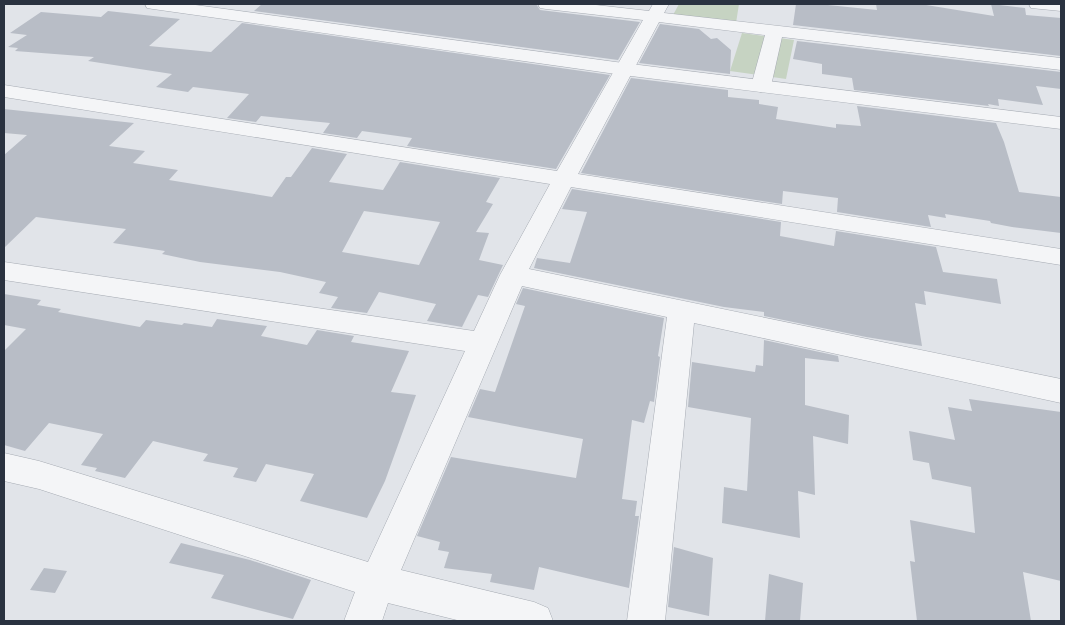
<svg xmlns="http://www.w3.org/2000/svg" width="1065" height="625" viewBox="0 0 1065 625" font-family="Barlow,sans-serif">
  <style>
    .green { fill: #c6d3c2 }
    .building { fill: #b8bdc6; fill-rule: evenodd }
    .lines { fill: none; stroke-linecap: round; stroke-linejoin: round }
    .minor-casing { stroke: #a6abb3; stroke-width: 1 }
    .tertiary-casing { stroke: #a6abb3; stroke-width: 1 }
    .minor { fill: #f4f5f7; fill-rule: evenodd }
    .tertiary { fill: #f4f5f7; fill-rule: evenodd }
  </style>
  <rect width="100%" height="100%" fill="#e1e4e9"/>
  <path class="green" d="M679 4H739L736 23 673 15Z
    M742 33 794 40 786 79 730 71Z"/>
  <path class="building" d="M262 4H536L540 10 640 22 618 60 254 11Z
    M796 4H818L877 10 876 4H920L994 16 991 4 1025 8 1026 15 1061 18V56L793 25Z
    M108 11 180 19 149 46 211 52 242 23 610 75 556 169 407 146 412 138 362 131 357 138 323 133 330 123 261 116 256 122 227 118 249 94 193 87 188 92 156 87 172 74 88 61 94 57 15 51 18 48 8 47 27 35 10 33 41 12 101 17Z
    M660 24 699 29 711 39 717 38 731 50 730 74 639 63Z
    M797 41 1061 72V89L1036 86 1043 105 998 99 999 106 988 104 989 106 854 90 852 78 822 74V64L793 59Z
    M631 78 728 90V97L759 100V104L778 107 776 119 836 128V124L861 126 857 106 996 123 1004 142 1019 192 1061 197V233L1012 227 991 223 990 221 945 214 946 218 928 215 931 227 837 212 838 198 783 191 782 204 581 173Z
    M4 109 134 123 109 146 145 151 133 163 178 170 169 180 272 197 286 177H291L312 148 347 154 329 182 383 190 400 162 500 178 486 202 493 204 476 232 489 233 479 260 503 265 488 297 478 295 462 327 427 321 436 304 379 292 367 313 331 308 338 297 319 293 326 282 280 272 200 262 162 254 165 251 113 243 126 229 36 217 4 248V155L27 135 4 133ZM364 211 440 222 419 265 342 252Z
    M572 189 781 222 780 236 834 246 836 231 936 247 943 272 997 279 1001 304 924 291 926 305 915 303 922 346 866 337 764 316V312L724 307 534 268 537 258 570 263 587 212 562 209Z
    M523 288 664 318 658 356 660 357 654 402 650 401 644 423 632 420 622 499 637 501 635 516H639L629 588 539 567 534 590 490 582 492 574 444 568 449 552 438 550 440 542 417 536 451 457 576 478 583 439 468 417 480 389 495 392 525 306 516 304Z
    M4 294 41 300 37 305 61 309 58 312 140 327 146 320 182 325 184 323 212 327 217 319 267 326 261 336 307 345 317 330 354 336 351 342 409 351 391 392 416 395 385 481 367 518 300 501 314 474 266 464 256 482 233 477 238 468 203 461 208 454 153 441 125 478 95 471 97 468 81 465 103 434 49 423 25 451 4 445V351L26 329 4 325Z
    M764 340 838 356 839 362 805 358V405L849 415 848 444 813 436 815 495 798 491 800 538 722 523 724 487 747 491 751 418 688 407 692 362 755 372 756 365 763 366Z
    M969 399 1061 412V581L1023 572 1031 621H917L910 561 915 562 910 520 975 533 971 487 932 479 929 463 913 460 909 431 955 440 948 407 972 411Z
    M181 543 250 560 311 580 293 619 211 598 224 575 169 563Z
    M674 547 713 558 709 616 668 607Z
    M44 568 67 571 55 593 30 590Z
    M769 574 803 583 800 621H765Z"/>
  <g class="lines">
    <g class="minor-casing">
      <path id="minor" d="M538 4H587L649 11 653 4H669L664 13 1061 58V70L782 37 771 86 768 90 761 92 754 90 751 86 765 35 659 22 578 174 1061 249V265L571 187 529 269 1061 379V403L694 323 665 621H627L667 317 522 286 401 570 534 602 548 608 553 621H461L388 603 382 621H344L355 592 39 489 4 481V453L39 461 368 562 465 351 4 280V262L474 331 500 275 550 184 4 97V85L557 171 643 20 546 9 540 8Z
        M1029 4H1061V11L1031 8Z"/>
    </g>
    <g class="tertiary-casing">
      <path id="tertiary" d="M145 4H188L623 63 1061 117V129L623 75 153 9 147 8Z"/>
    </g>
    <use href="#minor" class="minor"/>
    <use href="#tertiary" class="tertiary"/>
  </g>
  <rect width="1065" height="625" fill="none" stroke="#2a3240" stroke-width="10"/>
</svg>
